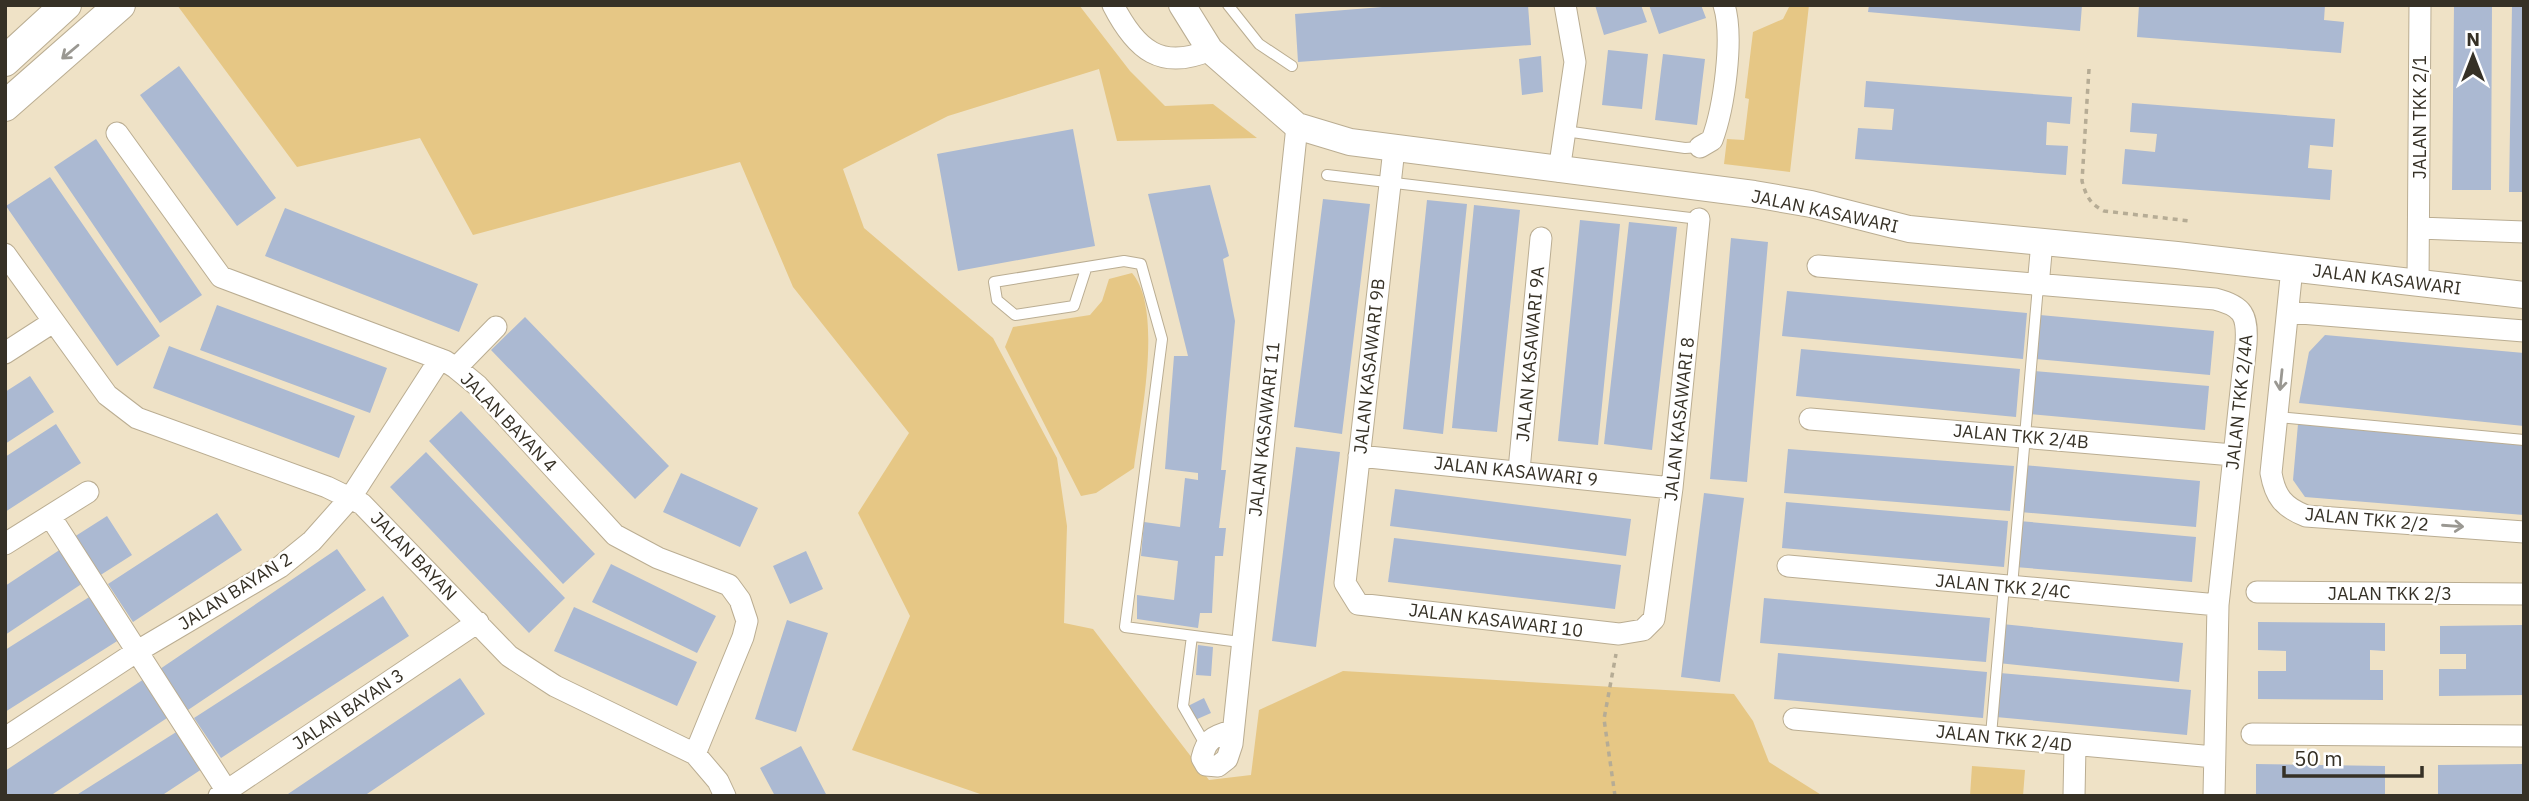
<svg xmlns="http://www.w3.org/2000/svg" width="2529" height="801" viewBox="0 0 2529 801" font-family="'IBM Plex Sans',sans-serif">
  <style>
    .green { fill: #e6c785 }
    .building { fill: #abb9d2 }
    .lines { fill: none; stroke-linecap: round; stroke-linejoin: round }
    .service-casing { stroke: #baad92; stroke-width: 12 }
    .minor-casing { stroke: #baad92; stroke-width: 23 }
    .tertiary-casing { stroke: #baad92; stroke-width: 28 }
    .secondary-casing { stroke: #baad92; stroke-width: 32 }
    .path { stroke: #b6ac95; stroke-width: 3.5; stroke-dasharray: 5 5; stroke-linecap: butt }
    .service { stroke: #fff; stroke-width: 10 }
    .minor { stroke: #fff; stroke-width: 21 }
    .tertiary { stroke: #fff; stroke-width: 26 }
    .secondary { stroke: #fff; stroke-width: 30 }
    .oneway { stroke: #9a9892 }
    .labels { text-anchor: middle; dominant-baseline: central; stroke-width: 5; stroke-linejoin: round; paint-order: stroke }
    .street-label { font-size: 18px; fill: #363126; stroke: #fff }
  </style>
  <rect width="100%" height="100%" fill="#efe2c6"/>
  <path class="green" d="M177 5H1079L1130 71 1165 106 1213 104 1257 138 1117 141 1099 69 948 116 843 169 864 228 993 338 1057 458 1067 526 1064 623 1093 629 1209 780 1251 775 1259 710 1343 671 1734 694 1753 721 1769 762 1823 796H986L852 750 910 616 858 513 909 433 793 287 740 162 473 235 420 138 297 167Z
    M1790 5H1809L1790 172 1724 164 1727 139 1744 140 1749 99 1745 98 1753 32 1783 19Z
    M1132 273C1164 310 1140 421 1134 468L1096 493 1081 496 1005 347 1013 327 1090 315 1102 301 1109 279Z
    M1972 766 2025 770 2023 796H1970Z"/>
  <path class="building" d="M1407 5H1528L1531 45 1298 62 1295 14Z
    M1595 5H1641L1647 22 1604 35Z
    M1649 5H1701L1706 18 1659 34Z
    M1869 5H2082L2080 31 1868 12Z
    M2139 5H2325L2324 20 2344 22 2341 53 2137 37Z
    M2454 5H2492L2491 190H2452Z
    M2512 5H2524V192H2509Z
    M1608 50 1648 54 1642 109 1602 105Z
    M1663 54 1705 59 1697 125 1655 120Z
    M1541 56 1543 92 1522 95 1519 59Z
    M179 66 276 198 237 226 140 95Z
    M1866 81 2072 97 2070 124 2047 122 2046 145 2068 146 2066 175 1855 159 1858 128 1892 130 1894 109 1864 107Z
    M2132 103 2335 119 2333 147 2310 145 2308 168 2332 170 2330 200 2122 184 2125 149 2155 152 2157 134 2130 132Z
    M1073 129 1095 246 958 271 937 154Z
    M96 139 202 295 160 323 54 167Z
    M50 177 160 336 117 366 6 206Z
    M1210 185 1229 256 1223 259 1235 321 1221 470H1226L1219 528H1226L1223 556H1215L1212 613H1200L1198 628 1137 619V595L1174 600 1178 561 1141 556 1144 522 1180 527 1185 478 1198 480V473L1165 469 1174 356H1188L1148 194Z
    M1323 199 1370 204 1342 434 1294 427Z
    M1427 200 1467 204 1443 434 1403 429Z
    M1474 205 1520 210 1497 432 1452 428Z
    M285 208 478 284 459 332 265 256Z
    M1580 220 1620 224 1598 445 1558 441Z
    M1629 222 1677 227 1652 450 1604 444Z
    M1731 238 1768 242 1747 482 1710 479Z
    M1787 291 2027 313 2023 359 1782 336Z
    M217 305 387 368 370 413 200 350Z
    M2040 315 2214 331 2210 375 2036 359Z
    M525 317 669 466 635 499 491 350Z
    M2325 335 2524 353V426L2299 403 2309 352Z
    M169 346 355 416 339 458 153 388Z
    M1801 349 2020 369 2016 417 1796 396Z
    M2034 371 2209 386 2205 430 2030 414Z
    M30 376 54 412 5 444V392Z
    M461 411 595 554 563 584 429 441Z
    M56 424 81 463 5 512V457Z
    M2298 424 2524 445V515L2305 497 2293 480Z
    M1296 447 1340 452 1316 647 1272 641Z
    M1788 449 2014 466 2010 511 1784 493Z
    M426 452 565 598 529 633 390 487Z
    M2024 465 2200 481 2196 527 2020 512Z
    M681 473 758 508 740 547 663 512Z
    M1395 489 1631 519 1626 556 1390 526Z
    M1704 493 1744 498 1720 682 1681 677Z
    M1786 502 2008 521 2004 567 1782 548Z
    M217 513 242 550 133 622 108 584Z
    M107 516 132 555 99 576 74 537Z
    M2019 521 2196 537 2192 582 2015 567Z
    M1394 538 1621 565 1615 609 1388 582Z
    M64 547 86 581 5 635V586Z
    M337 549 366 590 188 710 160 669Z
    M806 551 823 589 790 604 773 566Z
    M611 564 716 616 697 653 592 602Z
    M94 594 122 638 5 712V650Z
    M383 596 409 636 221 758 194 718Z
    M1764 598 1990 618 1986 662 1760 643Z
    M574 607 697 662 677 706 554 651Z
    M787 620 828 633 796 732 755 719Z
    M2258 622 2385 623V651L2370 650V670H2383V700L2258 699V671H2286V651L2258 650Z
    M2002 624 2183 643 2179 682 1998 663Z
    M2524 625V695L2439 696V669H2466V654H2440V626Z
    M1198 645 1213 647 1211 676 1196 675Z
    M1778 653 1987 672 1983 718 1774 699Z
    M2000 673 2191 690 2187 735 1996 717Z
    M147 677 173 714 50 796H5V771Z
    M460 678 485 714 364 796H285Z
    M1204 698 1211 713 1195 720 1188 706Z
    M181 729 205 767 161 796H75Z
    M801 746 827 796H775L760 768Z
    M2256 764 2385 766V796L2256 795Z
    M2524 764V796L2438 795V765Z"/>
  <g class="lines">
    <g class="service-casing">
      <path id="service" d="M1228 5 1259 44 1292 66
        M1565 131 1685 148 1700 147
        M1327 175 1699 219
        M1086 269 1074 306 1015 315 997 300 994 282 1124 261 1141 264 1162 339 1125 627 1240 642
        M2277 417 2524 440
        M2012 586 2038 286
        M1192 636 1183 706 1205 744
        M1991 735 2004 586"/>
    </g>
    <g class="minor-casing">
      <path id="minor" d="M1113 5C1136 50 1161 71 1210 50
        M117 133 221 277 445 361 456 368 478 386 615 535 658 558 729 585 740 600 747 621 743 637 695 754
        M1700 147 1712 140C1724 108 1734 38 1724 5
        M1394 149 1345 583 1358 604 1619 634 1643 630 1654 619 1672 488 1699 219
        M1559 171 1575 62 1565 5
        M2419 228 2524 232
        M5 254 107 395 137 418 327 487 362 504 509 656 555 686 695 754 718 781 725 796
        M1818 266 2215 299C2243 306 2248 315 2246 344L2218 605 2214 796
        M2292 268 2271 473C2275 496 2283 507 2306 516L2524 532
        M2418 283 2420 5
        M2038 286 2042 242
        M2288 312 2524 331
        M5 353 53 322
        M456 368 496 327
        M1810 419 2233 455
        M1359 456 1672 488
        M1519 470 1541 238
        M50 516 230 796
        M5 544 88 492
        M1788 566 2218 605
        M2257 592 2524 594
        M1794 719 2214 757
        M1231 731C1213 736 1206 740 1202 758L1206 765 1218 766 1227 759 1232 744 1297 126
        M2252 734 2524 736
        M5 738 136 652 280 567 312 541 351 497 440 359
        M219 796 478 622
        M2074 796 2075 746"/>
    </g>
    <g class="tertiary-casing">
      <path id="tertiary" d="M1182 5 1210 50 1297 126 1350 142 1754 194 1811 204 1909 229 2177 255 2524 295"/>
    </g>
    <g class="secondary-casing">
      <path id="secondary" d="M5 61 66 5
        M5 106 120 5"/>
    </g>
    <path class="path" d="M2089 69 2082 181C2086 196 2090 204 2104 211L2190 221
      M1615 796 1604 719 1616 654"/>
    <use href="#service" class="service"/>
    <use href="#minor" class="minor"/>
    <use href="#tertiary" class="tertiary"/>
    <use href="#secondary" class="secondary"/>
  </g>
  <defs><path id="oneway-shaft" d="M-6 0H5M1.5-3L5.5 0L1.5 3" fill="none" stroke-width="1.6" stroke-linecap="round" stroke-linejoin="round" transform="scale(1.75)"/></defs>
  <g class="oneway">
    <use href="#oneway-shaft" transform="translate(70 52) rotate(140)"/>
    <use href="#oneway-shaft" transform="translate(2281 380) rotate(96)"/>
    <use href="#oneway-shaft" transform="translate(2453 526) rotate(4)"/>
  </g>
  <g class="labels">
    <g class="street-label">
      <text transform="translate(2419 117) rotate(-90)">JALAN TKK 2/1</text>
      <text transform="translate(1825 211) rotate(12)">JALAN KASAWARI</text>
      <text transform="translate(2387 279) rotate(7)">JALAN KASAWARI</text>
      <text transform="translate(1530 354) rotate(-85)">JALAN KASAWARI 9A</text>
      <text transform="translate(1369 366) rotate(-84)">JALAN KASAWARI 9B</text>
      <text transform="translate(2239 402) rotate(-84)">JALAN TKK 2/4A</text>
      <text transform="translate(1679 419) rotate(-84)">JALAN KASAWARI 8</text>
      <text transform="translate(509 422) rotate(46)">JALAN BAYAN 4</text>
      <text transform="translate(1264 429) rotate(-84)">JALAN KASAWARI 11</text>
      <text transform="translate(2021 436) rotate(5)">JALAN TKK 2/4B</text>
      <text transform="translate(1516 471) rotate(6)">JALAN KASAWARI 9</text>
      <text transform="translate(2367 519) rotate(5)">JALAN TKK 2/2</text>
      <text transform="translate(414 556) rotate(46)">JALAN BAYAN</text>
      <text transform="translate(2003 586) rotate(5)">JALAN TKK 2/4C</text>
      <text transform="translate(235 591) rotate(-32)">JALAN BAYAN 2</text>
      <text x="2390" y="593">JALAN TKK 2/3</text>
      <text transform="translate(1496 620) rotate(7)">JALAN KASAWARI 10</text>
      <text transform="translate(348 709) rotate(-34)">JALAN BAYAN 3</text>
      <text transform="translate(2004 738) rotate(6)">JALAN TKK 2/4D</text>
    </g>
  </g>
  <rect width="2529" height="801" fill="none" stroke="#363126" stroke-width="14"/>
  <g transform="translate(2473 56)" stroke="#ffffff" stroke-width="5" paint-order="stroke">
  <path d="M0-5L12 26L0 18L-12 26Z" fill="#363126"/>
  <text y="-10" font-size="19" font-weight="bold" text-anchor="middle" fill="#363126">N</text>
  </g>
  <path d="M2284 766v10h138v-10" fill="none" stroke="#363126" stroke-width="3.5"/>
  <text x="2294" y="766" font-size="21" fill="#363126" stroke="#ffffff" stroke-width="5" paint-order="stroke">50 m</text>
</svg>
